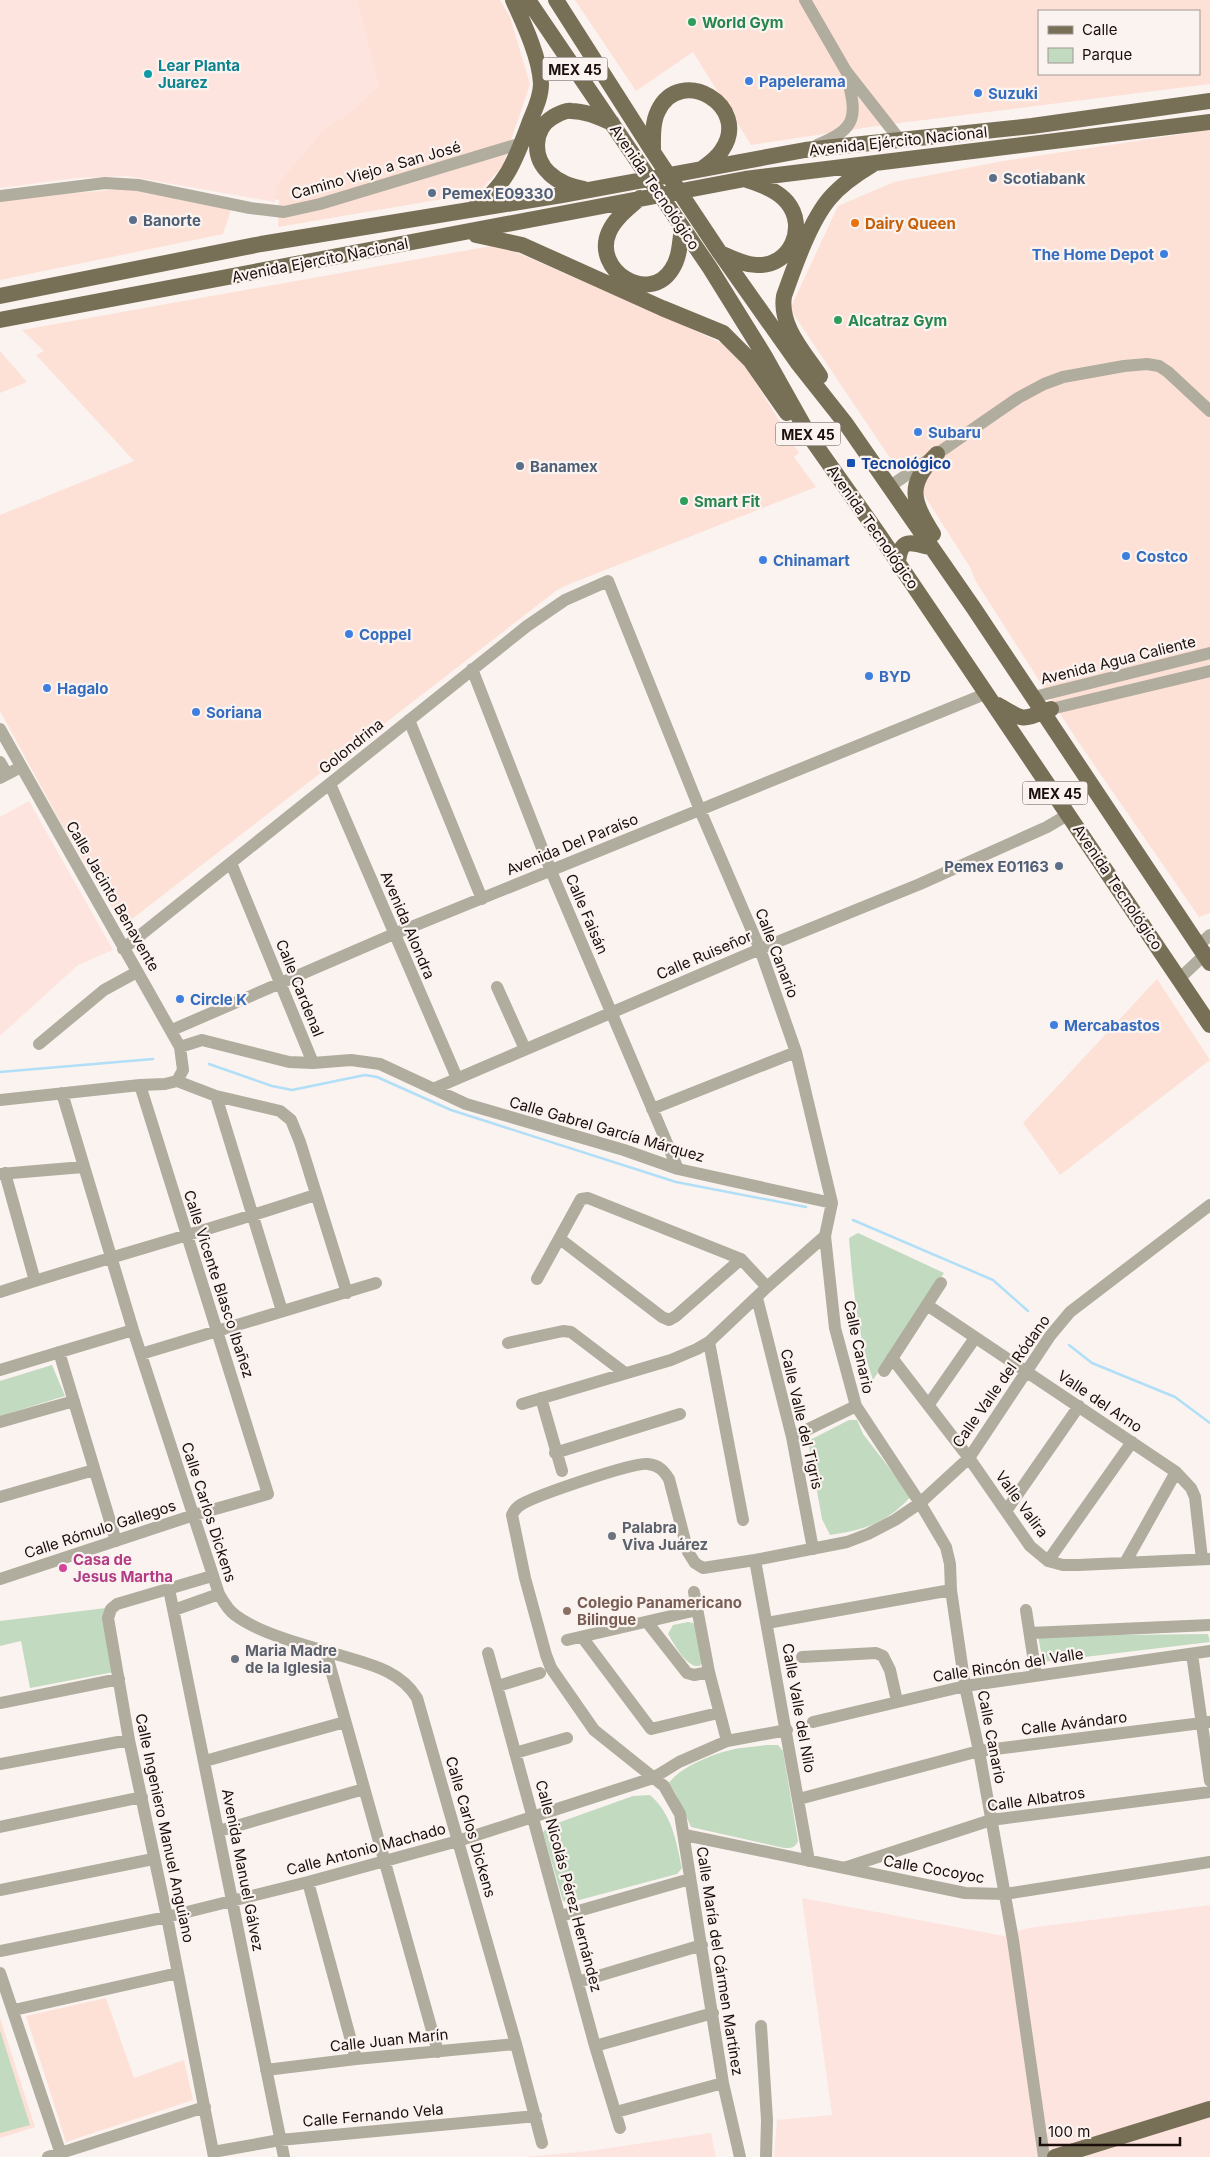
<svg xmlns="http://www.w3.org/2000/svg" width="1210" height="2157" viewBox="0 0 1210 2157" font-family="Inter,sans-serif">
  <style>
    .built { fill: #fde1d7; fill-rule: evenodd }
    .industrial { fill: #fee4df }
    .green { fill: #c2dabf }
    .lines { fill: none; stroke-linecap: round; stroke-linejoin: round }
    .stream { stroke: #b1dff8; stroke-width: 2.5 }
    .minor { stroke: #b0ac9e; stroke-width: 12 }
    .major { stroke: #787056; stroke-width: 16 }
    .leisure-dot { fill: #2e9e5b; stroke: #faf3f0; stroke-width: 2 }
    .culture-dot { fill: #0f9aa8; stroke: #faf3f0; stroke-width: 2 }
    .shop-dot { fill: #3f7fe0; stroke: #faf3f0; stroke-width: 2 }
    .service-dot { fill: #5c6f8a; stroke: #faf3f0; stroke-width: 2 }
    .food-dot { fill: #e8710a; stroke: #faf3f0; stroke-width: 2 }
    .transit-dot { fill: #1a4fb4; stroke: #faf3f0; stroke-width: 2 }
    .worship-dot { fill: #6b7280; stroke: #faf3f0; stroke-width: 2 }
    .hotel-dot { fill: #d1479c; stroke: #faf3f0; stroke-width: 2 }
    .education-dot { fill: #8d6e63; stroke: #faf3f0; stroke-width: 2 }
    .labels { text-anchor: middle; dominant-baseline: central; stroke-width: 4.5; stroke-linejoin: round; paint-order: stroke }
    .shield { fill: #faf3f0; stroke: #5f5350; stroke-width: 1 }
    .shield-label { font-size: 14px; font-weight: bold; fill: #1c0f0b }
    .leisure-label { font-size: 15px; font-weight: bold; fill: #27864d; stroke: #faf3f0; text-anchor: start }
    .culture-label { font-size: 15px; font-weight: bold; fill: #0d838f; stroke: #faf3f0; text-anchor: start }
    .shop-label { font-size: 15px; font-weight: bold; fill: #366cbe; stroke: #faf3f0; text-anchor: start }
    .street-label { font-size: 15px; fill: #1c0f0b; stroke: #faf3f0 }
    .service-label { font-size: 15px; font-weight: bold; fill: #4e5e75; stroke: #faf3f0; text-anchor: start }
    .food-label { font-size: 15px; font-weight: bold; fill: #c56008; stroke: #faf3f0; text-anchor: start }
    .transit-label { font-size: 15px; font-weight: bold; fill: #164399; stroke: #faf3f0; text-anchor: start }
    .worship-label { font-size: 15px; font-weight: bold; fill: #5b616d; stroke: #faf3f0; text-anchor: start }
    .hotel-label { font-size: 15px; font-weight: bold; fill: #b23c85; stroke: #faf3f0; text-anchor: start }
    .education-label { font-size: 15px; font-weight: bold; fill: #785e54; stroke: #faf3f0; text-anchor: start }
  </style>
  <rect width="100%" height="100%" fill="#faf3f0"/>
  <path class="built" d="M0 0H500L510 17 530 84 502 167 478 193 278 227 279 200 133 168Z
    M575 0H1210V84L884 125 751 145 693 52 636 91ZM1039 11H1199V74H1039Z
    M1210 130V913L1199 917 1077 740 975 580 970 567 924 495 892 461 790 309 838 206 894 182 1003 161Z
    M137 188 231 210 223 234 0 280V199Z
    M491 246 511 250 682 324 723 344 742 360 799 453 794 457 816 487 572 583 557 590 123 926 62 825 0 711V515L134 461 36 355 44 351 22 330Z
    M0 351 27 382 0 393Z
    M1157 979 1210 1060 1060 1175 1023 1123Z
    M106 1998 134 2078 184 2060 193 2100 66 2142 26 2016Z
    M0 2018 35 2127 0 2138Z"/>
  <path class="industrial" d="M0 0H357L379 86 348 115 325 129 276 186 275 202 127 176 76 178 0 188Z
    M29 801 113 950 78 965 0 1036V817Z
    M802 1898 1004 1936 1028 1928 1210 1905V2157H774L777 2120 832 2115Z
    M711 2133 716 2157H524L589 2151Z"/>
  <path class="green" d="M858 1233 944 1273 873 1380C857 1334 853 1286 849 1238Z
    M52 1365 65 1396 0 1416V1381Z
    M849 1420H857L863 1434 911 1496C888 1523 863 1530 830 1535L822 1519 808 1441Z
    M106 1608 114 1672 30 1688 21 1641 0 1646V1621Z
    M688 1622 693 1623 696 1628 702 1662 700 1666C686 1668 675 1645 668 1634L673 1625Z
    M1208 1634 1210 1642 1043 1662 1038 1636Z
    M767 1745H778L783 1751 798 1841C795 1848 791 1848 784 1848L691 1827 676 1794 669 1783C678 1769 710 1755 727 1751 740 1747 754 1747 767 1745Z
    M650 1795C672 1814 676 1841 682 1868L677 1874 568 1903 563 1901 543 1832 549 1826 633 1796Z
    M0 2030 30 2125 0 2133Z"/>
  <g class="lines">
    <path class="stream" d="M209 1064 272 1086 292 1090 365 1075 377 1077 451 1110 676 1182 806 1207
      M0 1072 153 1059
      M853 1220 993 1280 1028 1311
      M1069 1345 1092 1363 1175 1397 1210 1423"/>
    <path class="minor" d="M805 0 846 71 900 140
      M817 145C858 128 857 117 847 76
      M0 196 105 183 138 185 250 208 284 212 320 204 522 143
      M889 487 1018 398 1044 384 1063 377 1124 366 1147 364 1159 366 1168 372 1210 411
      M472 669 551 871 678 1169
      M1035 698 1042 695 1210 653
      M1051 709 1210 671
      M409 720 482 899
      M0 729 180 1047 183 1070 177 1081
      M0 762 7 774
      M0 778 21 767
      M330 784 457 1078
      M231 863 313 1063
      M1199 945 1210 935
      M123 949 527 626 565 600 608 581 700 810 760 949 796 1052 832 1203 825 1236 835 1328 856 1406 920 1503 946 1547 950 1564 951 1590 965 1686 979 1751 1013 1940 1044 2157
      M1180 978 1198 961 1210 953
      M497 987 525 1049
      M172 1030 394 934 980 696 985 691
      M39 1044 104 990 137 972
      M180 1047 202 1040 289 1062 313 1063 351 1060 380 1064 466 1104 624 1150 678 1169 832 1203
      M433 1089 760 949 920 884 1047 827 1069 814
      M62 1093 133 1330 219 1594C223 1601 228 1610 235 1615 260 1634 308 1646 339 1655 369 1664 400 1670 417 1698L516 2044 542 2143
      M216 1096 282 1311
      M0 1100 140 1085 165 1084 177 1081 216 1096 280 1111 291 1120 300 1142 347 1293
      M652 1109 796 1052
      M5 1173 35 1281
      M0 1174 83 1167
      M560 1239 662 1317 669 1320 676 1316 741 1259
      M537 1279 581 1199 588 1198 741 1259 767 1287
      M0 1292C105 1258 211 1230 315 1195
      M757 1298 792 1437 813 1549
      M927 1305 1176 1472 1191 1488 1195 1497 1202 1559
      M709 1342 743 1520
      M508 1343 563 1331 571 1332 625 1373
      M59 1352 116 1541
      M141 1354 376 1283
      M892 1358 969 1458 1030 1546 1048 1561 1063 1565H1078L1210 1559
      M0 1370 133 1330
      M884 1371 941 1283
      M541 1398 562 1471
      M522 1404 671 1360 697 1349 709 1342 767 1287 825 1236
      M929 1404 975 1338
      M0 1422 74 1401
      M792 1437 856 1406
      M555 1453 680 1414
      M0 1497 94 1470
      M1006 1511 1079 1406
      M755 1560 809 1861
      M1048 1561 1132 1442
      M1125 1563 1176 1472
      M212 1576 117 1604 111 1609 108 1618 129 1740 167 1917 214 2157
      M0 1579 194 1515 268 1494 140 1085
      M169 1589 284 2157
      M694 1592 709 1672 727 1741
      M174 1610 219 1594
      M1026 1610 1036 1675
      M647 1622 687 1673 694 1675 709 1672
      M767 1623 951 1590
      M1030 1633 1210 1625
      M582 1637 651 1729 718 1713
      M567 1640 697 1610
      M326 1652 438 2052
      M488 1653 595 2046 620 2128
      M1192 1654 1210 1781
      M802 1657 876 1653 883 1656 890 1670 897 1701
      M498 1686 540 1673
      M0 1703 119 1679
      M813 1722 965 1686 1210 1651
      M515 1753 567 1738
      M205 1761 345 1722
      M0 1764 129 1740
      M799 1799 979 1751 1210 1722
      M0 1827 142 1797
      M219 1831 364 1789
      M685 1835 965 1893 1005 1894 1210 1862
      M844 1868 991 1820 1210 1792
      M308 1882 356 2059
      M0 1890 153 1859
      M561 1916 690 1879
      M0 1951 167 1917 308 1882 458 1841 653 1778 679 1762 727 1741 787 1730
      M0 1973 62 2157
      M578 1982 702 1945
      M14 2010 178 1973
      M761 2026 767 2120 766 2157
      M595 2046 713 2013
      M266 2070 356 2059 516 2044
      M616 2112 723 2083
      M213 2152 280 2140 536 2116
      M48 2157 205 2107
      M740 2157 723 2083 680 1814 664 1786 594 1730 551 1668 546 1655 525 1578 512 1515C514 1510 517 1507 522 1504 538 1495 633 1462 648 1464 659 1465 664 1471 669 1479L688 1552 695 1563 703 1568 755 1560 847 1542 868 1534 895 1520 920 1503 969 1458 1050 1336 1070 1312 1210 1205"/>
    <path class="major" d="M528 0 710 268 764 355 810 437 880 536 1210 1025
      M556 0 653 152 720 253 797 362 846 424 973 607 1210 963
      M653 152C653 139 652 123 658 111 680 64 752 106 722 150 718 157 710 163 703 168
      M584 189C571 186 559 183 549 173 532 157 533 129 553 117 559 114 565 110 571 111 586 111 600 118 612 123
      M640 198C629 208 615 218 609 232 592 270 649 306 672 269 680 257 680 241 682 227
      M473 209C506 188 517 156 530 121 535 109 541 97 541 84 540 58 524 24 513 0
      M476 235 522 245 662 308 723 333 750 360 787 413
      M720 253C732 258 744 265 757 265 790 267 808 227 787 202 777 190 761 185 747 180
      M0 296 261 244 562 195 805 150 1032 126 1210 101
      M0 320 745 179 1210 122
      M820 376C805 353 779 326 784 296 794 268 810 221 830 198 841 185 857 174 872 165
      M933 534C912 500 906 485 937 454
      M898 562C901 537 910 543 930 547
      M998 705C1026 722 1021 720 1051 709
      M1055 2157 1210 2109"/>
  </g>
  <g class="leisure-dot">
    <circle cx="692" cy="22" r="5"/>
    <circle cx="838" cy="320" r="5"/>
    <circle cx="684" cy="501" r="5"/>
  </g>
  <circle class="culture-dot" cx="148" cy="74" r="5"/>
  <g class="shop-dot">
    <circle cx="749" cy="81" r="5"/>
    <circle cx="978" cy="93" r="5"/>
    <circle cx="1164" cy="254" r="5"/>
    <circle cx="918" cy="432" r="5"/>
    <circle cx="1126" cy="556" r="5"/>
    <circle cx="763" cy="560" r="5"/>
    <circle cx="349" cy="634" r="5"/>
    <circle cx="869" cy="676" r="5"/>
    <circle cx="47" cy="688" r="5"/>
    <circle cx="196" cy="712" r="5"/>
    <circle cx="180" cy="999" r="5"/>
    <circle cx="1054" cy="1025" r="5"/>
  </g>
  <g class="service-dot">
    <circle cx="993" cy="178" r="5"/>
    <circle cx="432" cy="193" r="5"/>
    <circle cx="133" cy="220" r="5"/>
    <circle cx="520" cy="466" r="5"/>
    <circle cx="1059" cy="866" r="5"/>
  </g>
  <circle class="food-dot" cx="855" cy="223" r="5"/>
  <rect class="transit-dot" x="846" y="458" width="10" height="10" rx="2.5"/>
  <g class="worship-dot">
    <circle cx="612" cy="1536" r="5"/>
    <circle cx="235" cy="1659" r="5"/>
  </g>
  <circle class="hotel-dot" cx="63" cy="1568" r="5"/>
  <circle class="education-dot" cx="567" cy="1611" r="5"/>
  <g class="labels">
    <g class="shield">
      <rect x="542.5" y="57.5" width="65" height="23" rx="4"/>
      <rect x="775.5" y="422.5" width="65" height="23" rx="4"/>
      <rect x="1022.5" y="781.5" width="65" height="23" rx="4"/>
    </g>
    <g class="shield-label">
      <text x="575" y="69">MEX 45</text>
      <text x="808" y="434">MEX 45</text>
      <text x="1055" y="793">MEX 45</text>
    </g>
    <g class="leisure-label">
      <text x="702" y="22">World Gym</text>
      <text x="848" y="320">Alcatraz Gym</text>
      <text x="694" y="501">Smart Fit</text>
    </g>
    <g class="culture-label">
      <text x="158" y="65">Lear Planta<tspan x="158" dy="17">Juarez</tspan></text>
    </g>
    <g class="shop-label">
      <text x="759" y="81">Papelerama</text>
      <text x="988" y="93">Suzuki</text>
      <text x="1154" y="254" text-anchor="end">The Home Depot</text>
      <text x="928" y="432">Subaru</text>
      <text x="1136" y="556">Costco</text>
      <text x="773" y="560">Chinamart</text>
      <text x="359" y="634">Coppel</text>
      <text x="879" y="676">BYD</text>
      <text x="57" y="688">Hagalo</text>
      <text x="206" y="712">Soriana</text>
      <text x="190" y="999">Circle K</text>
      <text x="1064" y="1025">Mercabastos</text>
    </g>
    <g class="street-label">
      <text transform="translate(898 141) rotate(-6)">Avenida Ejército Nacional</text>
      <text transform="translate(376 170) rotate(-16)">Camino Viejo a San José</text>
      <text transform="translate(655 187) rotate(56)">Avenida Tecnológico</text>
      <text transform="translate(320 260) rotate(-11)">Avenida Ejercito Nacional</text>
      <text transform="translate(873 527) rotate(55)">Avenida Tecnológico</text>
      <text transform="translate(1118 660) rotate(-14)">Avenida Agua Caliente</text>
      <text transform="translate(351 746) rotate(-39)">Golondrina</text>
      <text transform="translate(572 844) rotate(-22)">Avenida Del Paraíso</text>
      <text transform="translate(1118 887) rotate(56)">Avenida Tecnológico</text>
      <text transform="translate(113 896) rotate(60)">Calle Jacinto Benavente</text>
      <text transform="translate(587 914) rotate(67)">Calle Faisán</text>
      <text transform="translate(408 925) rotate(67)">Avenida Alondra</text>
      <text transform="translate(777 953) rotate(69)">Calle Canario</text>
      <text transform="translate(704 955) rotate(-23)">Calle Ruiseñor</text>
      <text transform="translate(300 988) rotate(68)">Calle Cardenal</text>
      <text transform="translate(607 1129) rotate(16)">Calle Gabrel García Márquez</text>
      <text transform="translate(219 1284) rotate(72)">Calle Vicente Blasco Ibañez</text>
      <text transform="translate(859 1347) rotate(78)">Calle Canario</text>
      <text transform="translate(1001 1381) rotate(-55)">Calle Valle del Ródano</text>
      <text transform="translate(1100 1401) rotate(34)">Valle del Arno</text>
      <text transform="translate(802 1419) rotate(77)">Calle Valle del Tigris</text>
      <text transform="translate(1022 1504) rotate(54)">Valle Valira</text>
      <text transform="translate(209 1512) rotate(72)">Calle Carlos Dickens</text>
      <text transform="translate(100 1529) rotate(-18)">Calle Rómulo Gallegos</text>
      <text transform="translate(1008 1665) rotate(-9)">Calle Rincón del Valle</text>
      <text transform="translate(799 1708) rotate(80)">Calle Valle del Nilo</text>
      <text transform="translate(1074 1723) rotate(-7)">Calle Avándaro</text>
      <text transform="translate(992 1737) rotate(79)">Calle Canario</text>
      <text transform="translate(1036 1799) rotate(-8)">Calle Albatros</text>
      <text transform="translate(471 1827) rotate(74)">Calle Carlos Dickens</text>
      <text transform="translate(165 1828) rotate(78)">Calle Ingeniero Manuel Anguiano</text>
      <text transform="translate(366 1849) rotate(-15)">Calle Antonio Machado</text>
      <text transform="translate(934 1869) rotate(10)">Calle Cocoyoc</text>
      <text transform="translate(243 1870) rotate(79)">Avenida Manuel Gálvez</text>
      <text transform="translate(569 1886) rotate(75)">Calle Nicolás Pérez Hernández</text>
      <text transform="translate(720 1961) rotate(81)">Calle María del Cármen Martínez</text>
      <text transform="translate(389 2040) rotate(-6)">Calle Juan Marín</text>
      <text transform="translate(373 2115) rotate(-5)">Calle Fernando Vela</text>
    </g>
    <g class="service-label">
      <text x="1003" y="178">Scotiabank</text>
      <text x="442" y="193">Pemex E09330</text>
      <text x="143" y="220">Banorte</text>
      <text x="530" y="466">Banamex</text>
      <text x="1049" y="866" text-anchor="end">Pemex E01163</text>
    </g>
    <g class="food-label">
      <text x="865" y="223">Dairy Queen</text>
    </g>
    <g class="transit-label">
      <text x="861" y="463">Tecnológico</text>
    </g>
    <g class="worship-label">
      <text x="622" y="1527">Palabra<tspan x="622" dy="17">Viva Juárez</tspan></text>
      <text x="245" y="1650">Maria Madre<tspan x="245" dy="17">de la Iglesia</tspan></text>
    </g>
    <g class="hotel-label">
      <text x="73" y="1559">Casa de<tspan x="73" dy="17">Jesus Martha</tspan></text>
    </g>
    <g class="education-label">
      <text x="577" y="1602">Colegio Panamericano<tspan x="577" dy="17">Bilingue</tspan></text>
    </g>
  </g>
  <rect x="1038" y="10" width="162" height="65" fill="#faf3f0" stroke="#a19894"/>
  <rect x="1048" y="26" width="25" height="8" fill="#787056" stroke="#a19894"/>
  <text x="1082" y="35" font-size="15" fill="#1c0f0b">Calle</text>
  <rect x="1048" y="48" width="25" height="15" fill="#c2dabf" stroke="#a19894"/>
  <text x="1082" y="60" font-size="15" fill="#1c0f0b">Parque</text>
  <path d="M1040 2137v8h140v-8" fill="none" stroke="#1c0f0b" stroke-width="2.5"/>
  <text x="1048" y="2137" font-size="15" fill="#1c0f0b" stroke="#faf3f0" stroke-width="4" paint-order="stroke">100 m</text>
</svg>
